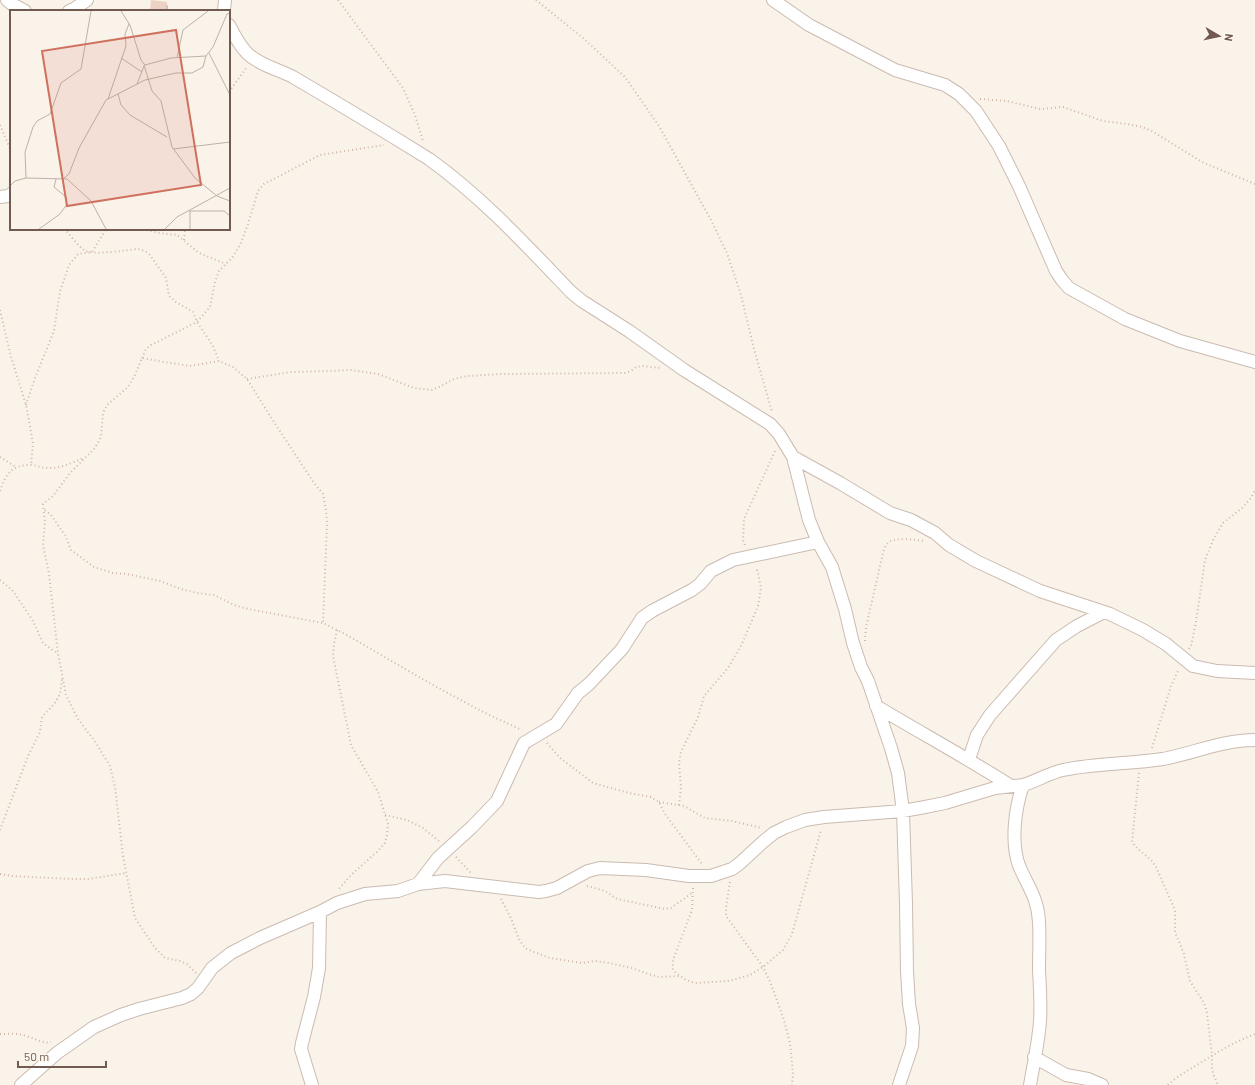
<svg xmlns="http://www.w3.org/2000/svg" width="1255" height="1085" viewBox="0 0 1255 1085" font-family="Barlow,sans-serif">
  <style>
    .shadow { fill: #0003 }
    .building { fill: #ecd2c5 }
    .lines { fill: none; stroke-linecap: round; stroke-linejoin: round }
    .minor-casing { stroke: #cbbbb1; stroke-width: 14 }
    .path { stroke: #d1b6a8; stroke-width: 2; stroke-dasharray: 1 3; stroke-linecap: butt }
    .minor { stroke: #fff; stroke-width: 12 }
    .inset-road { fill: none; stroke: #c0b1a7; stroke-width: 1 }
    .view { fill: #cf715e; fill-opacity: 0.15; stroke: #cf715e; stroke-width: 2 }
    .inset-edge { fill: none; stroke: #725a50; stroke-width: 2 }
  </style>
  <rect width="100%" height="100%" fill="#faf3ea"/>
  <path class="shadow" d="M166 3 168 6V11H151Z"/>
  <path class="building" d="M151 0 167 2 166 11H150Z"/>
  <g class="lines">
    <g class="minor-casing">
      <path id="minor" d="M7 0 12 4 25 11
        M773 0 809 25 895 70 945 85 959 94 976 111 999 146 1019 186 1056 271 1062 280 1069 288 1125 319 1180 341 1255 362
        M69 11 74 9 87 0
        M224 11 225 0
        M229 25C234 35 239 45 247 53 259 65 278 69 293 77 339 104 384 131 429 159 482 197 526 245 571 292L582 301 629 331 684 370 770 424 779 434 793 457 809 520 818 542 832 567 845 609 853 643 861 667 868 681 891 748 898 773 903 811 906 904 907 971 909 1004 913 1028 912 1046 899 1085
        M0 197 8 196 11 194
        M793 457 840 483 890 513 911 520 935 533 949 545 976 561 1040 591 1110 614 1143 630 1166 644 1193 666 1217 671 1255 673
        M876 706C921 733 967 758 1011 786
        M969 759 977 735 990 715 1056 640 1077 626 1104 612
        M418 884 438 858 472 827 497 801 524 743 556 724 578 693 589 684 622 649 642 618 652 611 692 590 700 584 711 571 733 560 818 542
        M1034 1057 1066 1075 1088 1079 1102 1085
        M21 1085 57 1053 94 1027 121 1015 139 1009 182 998 191 994 198 988 212 968 231 953 260 938 320 912 337 903 365 894 398 891 418 884 445 881 539 892 546 891 557 888 588 871 600 868 646 870 689 876H711L732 869 739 864 764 841 774 833 786 827 805 820 824 817 903 811 925 807 945 803 995 788 1023 785
        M312 1085 301 1049 302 1043 314 997 319 968 320 912
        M1030 1085C1033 1067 1037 1049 1039 1031 1042 1011 1040 991 1039 970 1039 954 1040 938 1039 922 1038 899 1029 888 1020 868 1010 844 1015 808 1023 785 1037 781 1049 773 1063 770 1096 763 1130 764 1163 759 1194 753 1223 740 1255 740"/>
    </g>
    <path class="path" d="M338 0 403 88 415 115 423 141
      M536 0 583 38 625 77 659 126 711 220 727 253 741 295 754 349 772 412
      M229 92 247 67
      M980 99 1007 101 1040 109 1063 107 1103 121 1127 124 1142 127 1152 131 1202 162 1255 184
      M0 125 11 151
      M64 229C71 235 76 244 84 250 92 256 127 250 138 249L145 251 150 255 166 278 169 296 176 302 193 312 197 322 213 346 219 361
      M143 229 159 233 177 235 199 253 226 264
      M184 240 185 229
      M0 310 10 353 26 405 33 443 31 465
      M142 358 146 349 151 345 197 322 210 307 215 282 219 271 232 258 241 243 248 224 258 191 264 184 320 155 384 145
      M247 379 291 372 330 371 351 370 378 374 414 388 432 390 441 386 454 379 467 376 502 374 625 373 631 371 636 367 642 366 661 368
      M26 405 35 378 54 331 60 291 65 277 69 265 78 254 92 252 106 229
      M0 457 16 467
      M0 491C6 474 11 465 31 465 36 465 41 468 47 468 59 469 72 463 83 458
      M45 510 51 515 60 528 65 535 71 550 94 567 113 573 127 574 160 581 181 589 197 593 214 595 234 605 248 609 323 623 347 635 431 684 487 714 522 730
      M745 545 743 540 744 519 775 451
      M0 580 13 591 33 621 43 643 58 654
      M337 630 334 644 333 656 351 745 378 792 388 824 387 835 385 843 379 850 351 875 338 890
      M865 641 866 627 883 553C884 550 885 546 887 544 892 536 916 540 924 541
      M1189 649 1191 646 1196 622 1205 560 1214 538 1223 523 1242 508 1251 498 1255 490
      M547 743 560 758 593 783 629 793 651 797 659 802 665 814 702 864
      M1152 748 1171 686 1179 669
      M1139 773 1132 842 1136 847 1151 860 1156 867 1175 910V932L1184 954 1190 981 1204 1003 1207 1013 1212 1055V1069L1214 1076 1218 1085
      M659 802 684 806 705 818 732 821 762 828
      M679 805 681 788 679 763 681 752 698 717 704 696 728 668 742 644 758 606 761 588 758 573 756 567
      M385 815 407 820 423 828 440 842
      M0 830 28 756 40 732 42 717 55 703 60 694 62 679
      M456 857 471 873
      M0 874 12 876 72 879H88L126 873
      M730 882 726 908V916L763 967 771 984 783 1017 790 1043 793 1073 792 1085
      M587 886 605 891 617 899 665 909 671 908 692 893
      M693 888 692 910 673 960V969L675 972 686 980 695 983 729 981 750 975 763 967 783 950 792 934 821 830
      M501 899 510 916 519 939 525 948 534 952 550 958 576 962 582 963 595 961 609 963 632 968 648 974 659 977 680 976
      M196 973 187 964 180 961 165 958 155 948 135 918 123 856 115 787 110 766 96 743 78 719 66 695 58 654 49 574 43 545 45 522 43 504 53 496 70 473 95 448 101 437 103 413 107 405 128 387 134 377 142 358 164 362 190 366 219 361 233 367 247 379 272 419 314 483 323 494 326 510 327 524 323 623
      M0 1034C9 1034 18 1033 26 1036 35 1038 42 1044 51 1042
      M1168 1085C1176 1077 1187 1071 1197 1065 1216 1053 1234 1042 1255 1034"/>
    <use href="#minor" class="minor"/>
  </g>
  <g transform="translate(10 10)">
    <rect width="220" height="220" fill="#faf3ea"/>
    <path class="inset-road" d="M111 1 120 15 131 50 135 55 161 48 196 46 203 37 217 4 220 3M199 43 220 85M111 48 132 62M167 48 173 20 198 1M134 55 142 81 151 91 162 137 185 168 207 186 220 191M127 74 134 56M108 84 111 95 120 105 157 127M98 89 116 36 115 24 119 14M163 139 220 132M16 168 15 142 23 117 27 111 40 104 51 73 71 59 81 1M54 168 59 164 69 138 96 90 135 70 166 63H182L193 57 196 46M0 176 5 171 16 168 57 169 81 191 96 219M179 201H214L220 206M29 219 50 204 57 194 56 187 44 177 46 169M155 219 167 207 220 178M180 219V201"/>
    <path class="view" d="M166 20 191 175 57 196 32 41Z"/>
    <rect width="220" height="220" class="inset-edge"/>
  </g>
  <g transform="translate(1219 36) rotate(99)" stroke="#fdf7f0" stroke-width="3" paint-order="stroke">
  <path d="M0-3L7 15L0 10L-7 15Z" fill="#725a50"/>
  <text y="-6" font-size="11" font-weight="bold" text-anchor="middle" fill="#725a50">N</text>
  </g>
  <path d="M18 1061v6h88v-6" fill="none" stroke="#725a50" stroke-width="2"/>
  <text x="24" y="1061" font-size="12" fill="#725a50" stroke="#fdf7f0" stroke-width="3" paint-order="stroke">50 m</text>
</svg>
